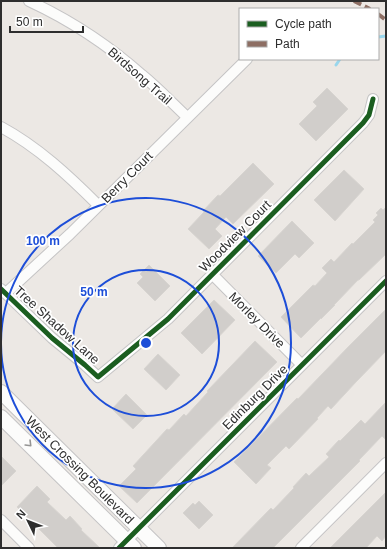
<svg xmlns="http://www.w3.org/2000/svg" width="387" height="549" viewBox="0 0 387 549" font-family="Arial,sans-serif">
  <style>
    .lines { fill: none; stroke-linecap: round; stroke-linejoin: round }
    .stream { stroke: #99d6ec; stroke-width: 3 }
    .building { fill: #d1cecb; stroke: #d7d4d0 }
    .street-casing { stroke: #c5c4c5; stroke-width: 12 }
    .secondary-casing { stroke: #c5c4c5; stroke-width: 16 }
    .street { stroke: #fcfcfb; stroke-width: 10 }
    .secondary { stroke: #fcfcfb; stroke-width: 14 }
    .quiet { stroke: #8d6e63; stroke-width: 4; stroke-dasharray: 8 4; stroke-linecap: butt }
    .cycleway-casing { stroke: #fff; stroke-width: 8 }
    .cycleway { stroke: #1b5e20; stroke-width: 5 }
    .oneway { stroke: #959594 }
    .ring { fill: none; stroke: #1d4ed8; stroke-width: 2 }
    .labels { text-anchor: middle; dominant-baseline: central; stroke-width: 3.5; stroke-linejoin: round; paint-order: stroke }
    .street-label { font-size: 13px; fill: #2e2e2e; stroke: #fff }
    .centre { fill: #1d4ed8; stroke: #fff; stroke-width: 2 }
    .ring-label { font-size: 12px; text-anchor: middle; font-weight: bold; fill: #1d4ed8; stroke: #fff; stroke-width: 3.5; stroke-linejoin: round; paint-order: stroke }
  </style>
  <rect width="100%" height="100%" fill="#ece8e4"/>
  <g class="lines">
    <path class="stream" d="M378 37 386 36
      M336 65 340 59"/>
  </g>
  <path class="building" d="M327 88 348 109 316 141 299 124 317 106 313 102Z
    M253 163 274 184 233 224 226 217 215 229 222 236 209 249 188 229 204 212 203 211 218 195 220 196Z
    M344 170 364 189 335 221 314 200Z
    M386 207V254L359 280H358L334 305H335L321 319V318L301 338 281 317 313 285 315 286 327 273 322 268 331 259 334 262 352 243 353 244 375 222 373 220 378 215 376 213 381 208 383 210Z
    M292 221 314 243 299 258 295 254 276 273 258 256Z
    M149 265 170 286 155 301 137 283 143 277 140 274Z
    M214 300 235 320 202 354 181 333Z
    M386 309V351L356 382 331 409 328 406 317 418 318 419 289 449 286 446 267 465 271 468 256 484 234 462 297 398 298 399 350 345Z
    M255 341 277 362 137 503 119 486 136 469 133 466 167 429 169 430 184 414 186 416 208 392 207 391Z
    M158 354 180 375 166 390 144 369Z
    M126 394 147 415 133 429 112 409Z
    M386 402V440L382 436 359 460 360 461 273 548H232L271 508 273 510 294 488 293 487 306 473 309 476 329 457 326 454 339 440 340 441 361 420 365 424Z
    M1 456 16 471 1 486Z
    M37 486 50 499 47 502 66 520 70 516 82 529 81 530 100 548H58L17 507Z
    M386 492V536L382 541 377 536 366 548H330Z
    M199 501 213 515 199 529 183 513 193 503 195 505Z"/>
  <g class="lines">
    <g class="street-casing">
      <path id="street" d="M29 1C70 20 108 45 142 75 158 88 172 103 187 117
        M1 127C38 147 69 176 98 205
        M213 275 302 365
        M1 289 52 338 85 365 98 377 168 319 363 123 369 115 373 99
        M6 293 70 234 247 59
        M1 520 29 548
        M119 548 386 281
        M301 548 386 463"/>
    </g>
    <g class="secondary-casing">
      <path id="secondary" d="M1 392 159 548
        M1 417 134 548"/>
    </g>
    <use href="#street" class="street"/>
    <use href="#secondary" class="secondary"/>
    <path class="quiet" d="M354 1 370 9
      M378 14 386 20"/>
    <g class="cycleway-casing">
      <path id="cycleway" d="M1 289 52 338 85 365 98 377 168 319 363 123 369 115 373 99
        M119 548 386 281"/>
    </g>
    <use href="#cycleway" class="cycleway"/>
  </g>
  <defs><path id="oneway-chevron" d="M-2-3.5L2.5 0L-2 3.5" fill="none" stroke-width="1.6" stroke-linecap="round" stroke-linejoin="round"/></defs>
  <use class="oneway" href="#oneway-chevron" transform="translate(29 444) rotate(45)"/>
  <g class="ring">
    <circle cx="146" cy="343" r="73"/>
    <path d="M1 342A145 145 0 1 1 1 344"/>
  </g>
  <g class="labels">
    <g class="street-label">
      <text transform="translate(140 76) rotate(41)">Birdsong Trail</text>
      <text transform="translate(127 177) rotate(-45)">Berry Court</text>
      <text transform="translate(235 236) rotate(-45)">Woodview Court</text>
      <text transform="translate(257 320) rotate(45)">Morley Drive</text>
      <text transform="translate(57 325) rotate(42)">Tree Shadow Lane</text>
      <text transform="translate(255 397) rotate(-45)">Edinburg Drive</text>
      <text transform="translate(80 470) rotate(45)">West Crossing Boulevard</text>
    </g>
  </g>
  <circle cx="146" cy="343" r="6" class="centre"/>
  <g class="ring-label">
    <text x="43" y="245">100 m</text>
    <text x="94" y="296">50 m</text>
  </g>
  <rect width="387" height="549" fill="none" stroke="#2e2e2e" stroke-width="4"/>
  <rect x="239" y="8" width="140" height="52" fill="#ffffff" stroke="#ababab"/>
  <rect x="247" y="21" width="20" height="6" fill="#1b5e20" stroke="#ababab"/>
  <text x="275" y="28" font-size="12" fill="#2e2e2e">Cycle path</text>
  <rect x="247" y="41" width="20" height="6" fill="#8d6e63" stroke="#ababab"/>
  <text x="275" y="48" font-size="12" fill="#2e2e2e">Path</text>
  <g transform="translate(28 521) rotate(313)" stroke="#ffffff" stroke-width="3" paint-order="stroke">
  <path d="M0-3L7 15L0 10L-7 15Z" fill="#2e2e2e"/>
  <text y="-6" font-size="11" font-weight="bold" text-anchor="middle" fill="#2e2e2e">N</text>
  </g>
  <path d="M10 26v6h73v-6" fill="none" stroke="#2e2e2e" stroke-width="2"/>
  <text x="16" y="26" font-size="12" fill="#2e2e2e" stroke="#ffffff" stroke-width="3" paint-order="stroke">50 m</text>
</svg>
